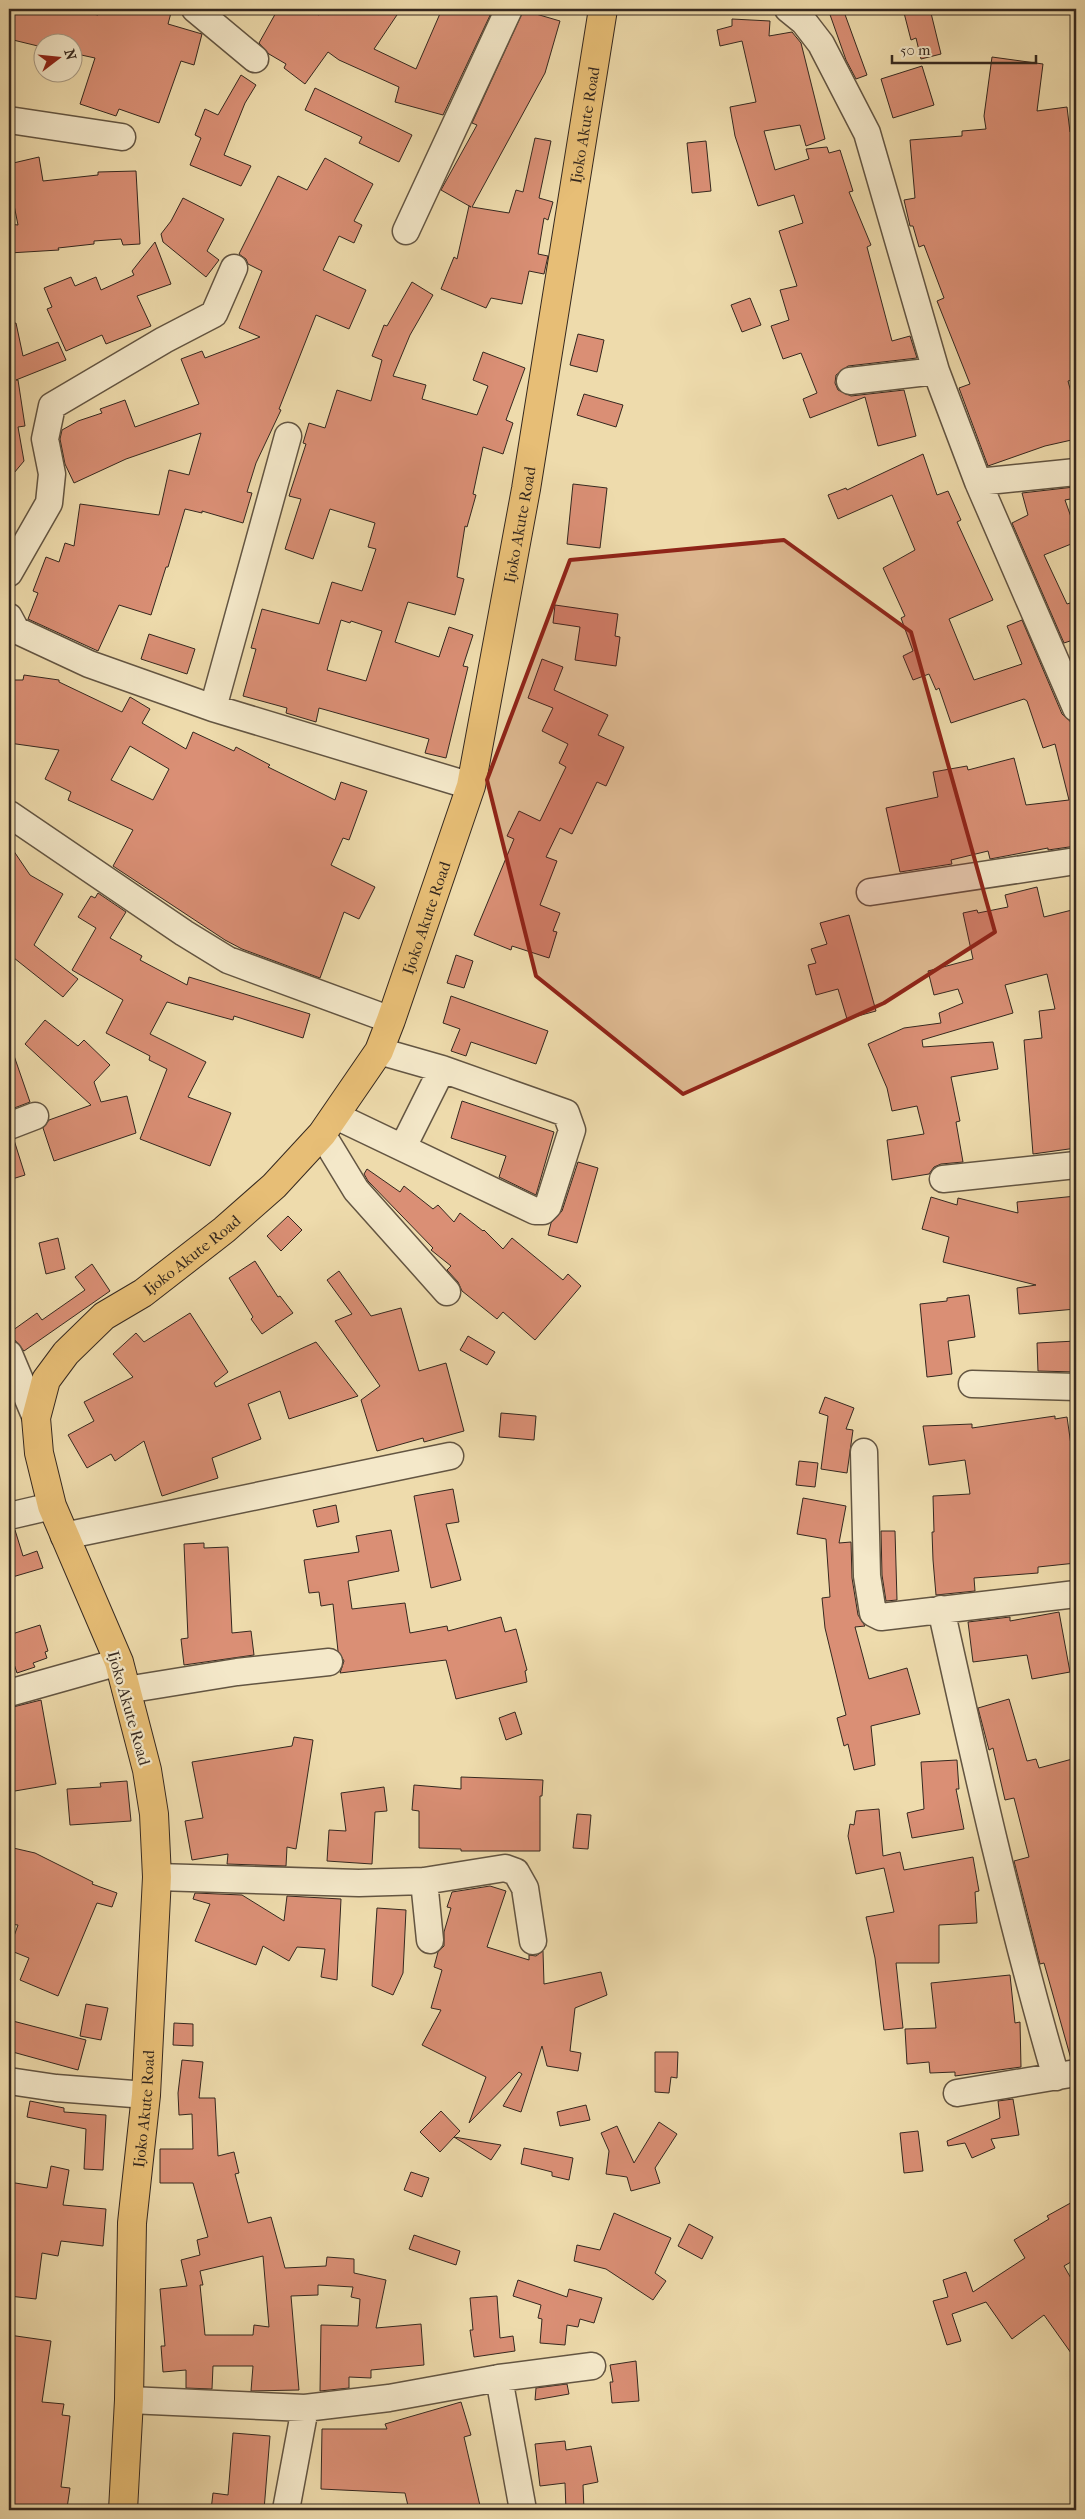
<svg xmlns="http://www.w3.org/2000/svg" width="1085" height="2519" viewBox="0 0 1085 2519" font-family="'IM FELL French Canon',serif">
  <style>
    .building { fill: #da8f75; stroke: #35281f; fill-rule: evenodd }
    .lines { fill: none; stroke-linecap: round; stroke-linejoin: round }
    .minor-casing { stroke: #635542; stroke-width: 29 }
    .major-casing { stroke: #35281f; stroke-width: 30 }
    .minor { stroke: #f4e8c9; stroke-width: 26 }
    .major { stroke: #e7be76; stroke-width: 28 }
    .marked { fill: #8f2418; fill-opacity: 0.2; stroke: #8f2418; stroke-width: 4; stroke-linejoin: round }
    .labels { text-anchor: middle; dominant-baseline: central; stroke-width: 4.5; stroke-linejoin: round; paint-order: stroke }
    .street-label { font-size: 16px; fill: #35281f; stroke: #f4e8c9 }
  </style>
  <rect width="100%" height="100%" fill="#eedbac"/>
  <filter id="stains"><feTurbulence type="fractalNoise" baseFrequency=".004" numOctaves="4"/><feColorMatrix values="0 0 0 0 .2 0 0 0 0 .09 0 0 0 0 .02 0 0 0 .5 -.17"/></filter>
  <radialGradient id="worn" r=".72"><stop offset=".6" stop-color="#630" stop-opacity="0"/><stop offset="1" stop-color="#630" stop-opacity=".3"/></radialGradient>
  <path class="building" d="M9 9H67L98 15 99 9H172L168 24 202 34 194 65 181 61 159 123 119 109 116 116 80 104 95 58 72 53V42H42V47L9 39Z
    M278 9H308L319 15 323 9H401L374 49 416 69 442 9H493L443 115 395 102 399 87 339 60 328 52 305 84 284 68 286 64 269 54 259 43Z
    M524 9H538L536 14 560 21 545 73 472 207 509 213 516 190 523 192 535 138 551 141 539 198 553 202 548 220 544 218 538 254 548 256 544 274 529 271 522 304 491 298 486 308 441 289 454 257 457 259 469 206 471 207 441 190 477 125 472 123Z
    M828 9H843L867 75 856 79 846 60Z
    M903 9H930L941 54 921 59 916 38 911 40Z
    M732 19 770 21 769 36 792 32 801 43 825 139 806 146 800 125 764 131 775 170 809 159 806 149 827 147 829 153 840 150 853 191 849 192 871 245 867 247 892 341 910 336 917 358 848 366 836 375 835 383 838 390 851 396 904 390 916 436 878 446 865 397 810 418 803 399 817 393 801 353 783 359 771 326 789 320 780 290 797 286 779 231 803 223 794 195 758 206 735 136 730 107 756 102 742 41 720 46 717 30 732 26Z
    M992 57 1043 64 1037 111 1067 107 1070 132 1076 131V379L1068 381 1076 411V439L1045 446 988 466 959 388 970 384 937 301 944 298 924 245 919 247 913 226H910L904 200 915 198 910 140 962 136V131L986 129 984 116Z
    M922 66 934 105 893 118 881 79Z
    M241 75 256 85 245 103 224 155 251 166 241 186 190 165 201 138 195 135 205 109 218 115Z
    M315 88 412 135 399 162 359 143 362 137 305 110Z
    M706 141 711 191 692 193 687 143Z
    M39 157 43 181 98 175V172L136 171 140 244 123 245 121 239 94 241V244L58 248 59 250 9 253V224L18 225 9 180V164Z
    M325 158 373 184 354 221 362 225 354 243 339 236 323 270 366 290 349 329 316 315 279 409 281 410 256 463 247 492 252 493 243 523 202 511V513L185 509 168 567H166L151 615 119 605 98 651 28 619 38 593 33 591 46 557 59 562 65 543 74 546 80 504 159 515 169 470 189 475 201 433 126 459 74 483 65 464 60 439 62 430 78 421 102 413 100 409 125 400 135 427 199 404 181 359 202 351 205 358 260 337 239 328 262 271 248 264 246 259 239 254 278 176 307 190Z
    M183 198 224 219 207 251 219 260 206 277 163 242 161 234 171 221Z
    M155 242 171 284 137 296 151 326 106 344 102 335 66 351 47 309 52 307 44 288 71 277 75 286 96 277 101 290 134 275 132 271Z
    M412 282 433 295 410 335 393 376 426 385 422 399 477 415 488 386 473 380 483 352 525 368 506 420 513 423 503 454 483 447 473 494 476 495 467 527 465 526 457 577 464 579 455 615 408 602 395 642 439 657 449 627 473 635 463 666 468 667 446 758 425 753 429 739 319 708 316 722 286 713 287 708 243 696 256 649 251 648 262 609 319 624 332 582 362 591 376 549 368 547 375 523 330 509 313 559 285 549 301 499 289 496 306 444 303 443 309 423 325 428 337 390 371 401 382 360 372 356 384 325 387 326ZM341 620 350 623 351 621 382 631 366 681 327 670Z
    M750 298 761 325 742 332 731 305Z
    M16 323 23 356 58 342 66 360 16 380H18L25 426 18 427 24 461 9 479V324Z
    M578 334 604 340 597 372 570 365Z
    M584 394 623 405 616 427 577 415Z
    M923 454 937 495 948 491 961 520 957 522 993 600 949 619 974 680 1022 664 1007 626 1022 620 1062 714 1070 721 1076 738V846L1048 850V848L990 859 988 851 951 860 952 864 900 872 886 808 938 797 933 772 967 766 968 770 1014 758 1026 805 1069 800 1055 744 1043 748 1027 701 1024 699 951 723 939 688 936 690 929 674 913 680 903 656 913 651 901 618 905 616 883 568 915 550 892 495 838 519 828 495 846 488 847 490Z
    M573 484 607 488 600 548 567 544Z
    M1074 487 1076 498 1065 500 1076 531V542L1044 555 1067 604 1076 601V639L1064 643 1012 523 1028 515 1022 493Z
    M555 605 618 614 615 636 620 637 616 666 575 660 580 627 553 623Z
    M149 634 195 649 187 674 141 659Z
    M542 659 563 667 554 690 608 715 598 735 624 747 606 786 597 782 572 834 560 828 546 857 557 861 540 905 560 913 553 931 557 932 549 958 512 946 511 950 474 935 514 839 507 836 519 811 540 821 566 767 559 763 568 744 542 731 553 708 528 698Z
    M24 675 59 680V682L122 712 130 697 150 709 142 723 186 749 193 732 234 751 236 747 270 765 268 767 335 800 341 782 367 791 349 840 343 838 331 865 375 887 359 919 344 912 320 978 242 949 225 940 113 866 133 830 68 800 71 792 45 779 59 750 9 743V680H23ZM130 746 169 769 153 800 111 780Z
    M9 844 30 875 63 894 34 945 78 979 63 997 9 954Z
    M1037 887 1044 917 1076 909V1148L1033 1154 1024 1040 1042 1038 1039 1011 1055 1009 1047 974 1005 985 1013 1013 922 1040 923 1047 993 1042 998 1069 951 1077 960 1121 956 1122 963 1162 941 1164 934 1167 929 1174 892 1180 887 1140 924 1134 917 1106 892 1111 887 1088 868 1044 904 1028 941 1023 939 1013 963 1003 958 989 934 995 928 971 973 959 963 913 977 910 978 913 1008 907 1005 895Z
    M98 893 126 912 110 938 142 956 140 960 187 985 189 977 310 1014 303 1038 234 1016 233 1020 167 1002 150 1034 206 1062 188 1097 231 1113 210 1166 140 1139 167 1069 149 1060 150 1056 106 1033 123 1000 72 970 96 928 78 917 91 896 95 898Z
    M849 915 876 1011 847 1019 838 989 816 995 808 965 816 963 811 949 827 944 820 923Z
    M456 955 473 961 464 988 447 983Z
    M451 996 548 1031 536 1064 471 1042 466 1056 451 1051 460 1029 443 1023Z
    M45 1020 78 1046 84 1040 110 1065 94 1082 101 1102 127 1096 136 1133 54 1161 43 1128 49 1120 91 1105 25 1044Z
    M11 1047 30 1102 9 1110V1048Z
    M462 1101 554 1132 536 1195 499 1177 506 1156 451 1138Z
    M14 1140 25 1175 9 1180V1141Z
    M578 1162 598 1168 577 1243 548 1235 551 1223 562 1211Z
    M367 1169 400 1192 404 1186 433 1209 438 1205 454 1222 460 1213 483 1231 484 1230 503 1249 512 1238 563 1280 568 1274 581 1286 535 1340 503 1312 497 1319 462 1291 458 1282 447 1270 451 1266 431 1250 433 1248 368 1181 364 1174Z
    M1076 1196V1309L1019 1314 1017 1288 1036 1285 943 1262 949 1237 922 1229 931 1197 957 1205 958 1198 1018 1213 1017 1202Z
    M288 1216 302 1230 281 1251 267 1236Z
    M58 1238 65 1269 46 1274 39 1243Z
    M255 1261 278 1297 280 1296 293 1313 262 1334 251 1319 253 1317 229 1278Z
    M92 1264 110 1291 24 1351 9 1333 37 1313 42 1320 85 1290 75 1277Z
    M339 1271 371 1316 401 1308 419 1371 446 1363 464 1431 424 1442 423 1438 377 1451 361 1400 380 1386 335 1321 352 1314 327 1280Z
    M969 1295 975 1337 948 1341 952 1374 927 1377 920 1304 947 1301V1298Z
    M190 1313 228 1372 214 1383 216 1387 316 1342 358 1396 289 1419 280 1391 248 1404 261 1439 212 1458 218 1478 162 1496 144 1441 115 1461 111 1454 87 1468 68 1435 94 1421 84 1402 133 1377 113 1354 136 1333 144 1342Z
    M468 1336 495 1352 487 1365 460 1350Z
    M1076 1341V1372L1038 1371 1037 1343Z
    M825 1397 854 1408 846 1429 853 1430 847 1473 821 1469 828 1416 819 1413Z
    M501 1413 536 1416 534 1440 499 1437Z
    M1055 1416V1419L1067 1417 1076 1480V1499L1073 1500 1076 1522V1563L1038 1567V1573L974 1578 975 1591 936 1595 933 1560 932 1532H934L933 1496 970 1494 965 1460 929 1465 923 1426 972 1424V1428Z
    M799 1461 818 1463 815 1487 796 1485Z
    M453 1489 459 1522 446 1524 461 1580 431 1588 414 1496Z
    M803 1498 846 1506 839 1543 851 1542 852 1578 858 1615 865 1626 855 1627 869 1679 907 1668 920 1714 871 1726 875 1765 854 1770 848 1744 844 1746 837 1718 846 1715 825 1628 822 1598 830 1597 826 1539 797 1534Z
    M336 1505 339 1522 317 1527 313 1510Z
    M15 1530 23 1556 37 1551 43 1568 9 1578V1531Z
    M391 1530 399 1571 348 1581 352 1609 405 1603 410 1633 447 1626 448 1631 501 1617 505 1632 516 1629 527 1670 525 1671 527 1682 456 1699 446 1660 340 1673 344 1661 338 1651 333 1604 321 1606 319 1592 309 1593 304 1560 359 1552 356 1536Z
    M881 1531H895L897 1600 886 1601 882 1575Z
    M204 1543V1548L228 1547 232 1633 251 1631 254 1655 184 1665 181 1639 188 1638 184 1544Z
    M1059 1612 1070 1672 1032 1679 1027 1655 973 1662 968 1622 1010 1617V1621Z
    M40 1625 48 1651 45 1652 47 1658 33 1663 35 1667 17 1673 9 1649V1635Z
    M1009 1699 1027 1761 1036 1759 1039 1768 1076 1758V1954L1071 1955 1076 1973V2058L1071 2059 1044 1963 1040 1964 1014 1861 1029 1857 1014 1798 1005 1800 993 1748 989 1750 978 1708Z
    M41 1700 56 1784 9 1792V1708Z
    M515 1712 522 1734 506 1740 499 1718Z
    M294 1737 313 1740 296 1849 287 1847 286 1866 227 1864 228 1854 192 1860 185 1821 203 1818 192 1762 292 1746Z
    M957 1760 959 1789H956L964 1829 912 1838 907 1813 924 1809 921 1762Z
    M461 1777 543 1780 542 1796H540V1851H461V1849L419 1848V1811L412 1810 414 1785 461 1789Z
    M127 1781 131 1821 70 1825 67 1789 101 1787 100 1783Z
    M384 1787 387 1811 375 1812 372 1864 327 1861 329 1830 346 1831 341 1793Z
    M879 1809 883 1856 900 1852 904 1870 973 1857 979 1891 975 1892 977 1923 939 1925V1963H896L903 2028 884 2030 875 1958 866 1917 894 1912 884 1868 856 1874 848 1836 850 1824 854 1825 856 1811Z
    M577 1814 591 1815 588 1849 573 1848Z
    M9 1847 35 1853 93 1882 92 1884 117 1893 112 1907 97 1903 58 1996 20 1980 29 1958 9 1950 18 1925 9 1924Z
    M490 1886 506 1891 487 1947 529 1960V1955L536 1956 543 1951 544 1984 601 1972 607 1995 575 2008 570 2051 581 2053 578 2071 547 2066 542 2046 521 2112 503 2106 522 2074 519 2072 469 2123 486 2077 422 2045 441 2010 431 2008 442 1970 434 1967 438 1952 444 1946V1932L451 1908 447 1907 452 1892Z
    M195 1893 242 1895 284 1921 287 1896 341 1899 337 1980 321 1977 325 1949 297 1947 289 1961 263 1946 256 1965 195 1941 210 1904 193 1899Z
    M377 1908 406 1910 403 1973 393 1995 372 1986Z
    M1010 1975 1015 2023 1020 2022 1021 2067 955 2076V2072L930 2073 929 2062 907 2064 905 2029 936 2028 931 1983Z
    M86 2004 108 2008 101 2040 80 2036Z
    M9 2020 86 2040 78 2070 9 2051Z
    M174 2023 193 2024V2046L173 2045Z
    M655 2052H678L677 2078 671 2077 669 2093 655 2092Z
    M182 2060 203 2062 199 2098H215L218 2156 234 2152 239 2173 235 2174 248 2223 271 2217 285 2268 326 2266 327 2257 354 2259V2273L386 2280 376 2328 421 2324 424 2365 371 2370V2378L349 2377V2388L320 2391 321 2325 358 2326 360 2299 351 2297 353 2287 318 2285V2295L291 2296 299 2390 251 2391 253 2366H213L212 2389 186 2388V2370L163 2372 161 2346H165L160 2289 187 2286 181 2260 200 2255 197 2240 208 2237 193 2183H160V2149H193L192 2114 179 2115 178 2093ZM263 2256 269 2327 254 2325 253 2335H205L200 2285H203L200 2271Z
    M1013 2099 1019 2135 991 2139 995 2148 972 2158 965 2143 948 2146 947 2141 1000 2118 998 2101Z
    M30 2101 64 2108V2112L106 2115 103 2170 84 2169 86 2129 27 2117Z
    M586 2105 590 2120 560 2126 557 2112Z
    M441 2111 460 2131 454 2137 501 2145 491 2160 454 2137 440 2152 420 2132Z
    M659 2122 677 2134 655 2168 660 2183 631 2191 627 2177 606 2174 609 2151 601 2133 617 2126 634 2163Z
    M918 2131 923 2171 904 2173 900 2133Z
    M524 2148 573 2158 569 2180 552 2176V2172L521 2164Z
    M51 2166 69 2170 63 2205 106 2209 103 2246 61 2241 58 2256 42 2253 36 2299 9 2296V2182L47 2188Z
    M411 2172 429 2178 422 2197 404 2190Z
    M1076 2200V2259L1064 2266 1076 2287V2360L1044 2315 1012 2339 986 2302 952 2314 961 2341 947 2345 933 2301 948 2297 943 2280 966 2272 973 2292 1025 2258 1014 2240 1049 2219 1047 2216Z
    M614 2213 671 2238 655 2273 666 2281 653 2300 606 2269 574 2261 577 2245 600 2250Z
    M689 2224 713 2237 702 2259 678 2246Z
    M414 2235 460 2251 456 2265 409 2249Z
    M518 2280 567 2297 569 2289 602 2298 594 2323 580 2319 578 2327 567 2325 565 2345 540 2343 542 2319 538 2318 541 2305 513 2296Z
    M497 2296 500 2338 513 2336 515 2351 474 2357 470 2330H473L470 2298Z
    M9 2335 51 2341 42 2402 64 2404 62 2415 70 2416 61 2487 70 2488 67 2508 49 2505 48 2510H9Z
    M636 2361 639 2401 612 2403 610 2382H613L610 2365Z
    M567 2384 569 2394 535 2400 536 2388Z
    M461 2402 471 2435 464 2437 481 2510H409L405 2493 321 2489 322 2429H387L385 2424Z
    M233 2433 270 2436 264 2510H211L213 2493 228 2495Z
    M565 2441 566 2450 591 2446 598 2482 583 2485 584 2510H566L565 2483 540 2486 535 2444Z"/>
  <g class="lines">
    <g class="minor-casing">
      <path id="minor" d="M195 9 255 59
        M788 9 804 22 821 44 867 133 936 371 978 482 1076 708
        M9 120 122 137
        M406 231 509 9
        M850 381 936 371
        M978 482 1076 472
        M9 573 49 503 52 474 45 439 52 406 164 340 214 314 234 268
        M9 617 16 630 89 664 213 708 471 786
        M213 708 288 436
        M9 814 184 933 228 960 391 1020
        M870 892 1076 861
        M336 1116 535 1211H543L548 1206 572 1130 566 1113 442 1069 379 1051
        M9 1126 35 1116
        M322 1134 356 1190 447 1292
        M403 1147 442 1069
        M943 1179 1076 1165
        M9 1354 36 1418
        M972 1384 1076 1387
        M864 1452 867 1576 873 1613 881 1617 1076 1594
        M9 1516 52 1506
        M64 1536 450 1456
        M941 1609C976 1767 1011 1923 1056 2077
        M126 1690 237 1672 329 1662
        M9 1693 119 1662
        M157 1877 359 1883 424 1881 505 1868 516 1872 525 1888 533 1941
        M424 1881 430 1940
        M9 2081 56 2088 146 2095
        M957 2093 1076 2073
        M499 2378 592 2366
        M129 2400 305 2408 389 2398 499 2378 523 2510
        M286 2510 305 2408"/>
    </g>
    <g class="major-casing">
      <g id="major">
        <path id="s1" d="M123 2510 129 2400 132 2223 146 2095 157 1877 154 1814 147 1770 119 1662 52 1506 39 1453 36 1418 46 1380 66 1353 104 1316 143 1293 224 1230 274 1186 322 1134 379 1051 391 1020 471 786 526 489 603 9"/>
      </g>
    </g>
    <use href="#minor" class="minor"/>
    <use href="#major" class="major"/>
  </g>
  <path class="marked" d="M784 540 911 632 995 932 884 1003 683 1094 536 976 487 780 570 560Z"/>
  <g class="labels">
    <g class="street-label">
      <text stroke="none"><textPath href="#s1" startOffset="2576">Ijoko Akute Road</textPath></text>
      <text stroke="none"><textPath href="#s1" startOffset="2171">Ijoko Akute Road</textPath></text>
      <text stroke="none"><textPath href="#s1" startOffset="1766">Ijoko Akute Road</textPath></text>
      <text stroke="none"><textPath href="#s1" startOffset="1346">Ijoko Akute Road</textPath></text>
      <text transform="translate(129 1708) rotate(74)">Ijoko Akute Road</text>
      <text stroke="none"><textPath href="#s1" startOffset="402">Ijoko Akute Road</textPath></text>
    </g>
  </g>
  <rect width="1085" height="2519" fill="none" stroke="#eedbac" stroke-width="30"/>
  <rect x="10" y="10" width="1065" height="2499" fill="none" stroke="#35281f" stroke-width="2.5"/>
  <rect x="15" y="15" width="1055" height="2489" fill="none" stroke="#35281f"/>
  <g transform="translate(58 58) rotate(74)"><circle r="24" fill="#f4e8c9" stroke="#a89b85"/>
  <path d="M0-4L9 19L0 12L-9 19Z" fill="#8f2418"/>
  <text y="-8" font-size="14" font-weight="bold" text-anchor="middle" fill="#35281f">N</text>
  </g>
  <path d="M892 55v8h144v-8" fill="none" stroke="#35281f" stroke-width="2.5"/>
  <text x="900" y="55" font-size="15" fill="#35281f" stroke="#f4e8c9" stroke-width="4" paint-order="stroke">50 m</text>
  <rect width="100%" height="100%" filter="url(#stains)"/>
  <rect width="100%" height="100%" fill="url(#worn)"/>
</svg>
